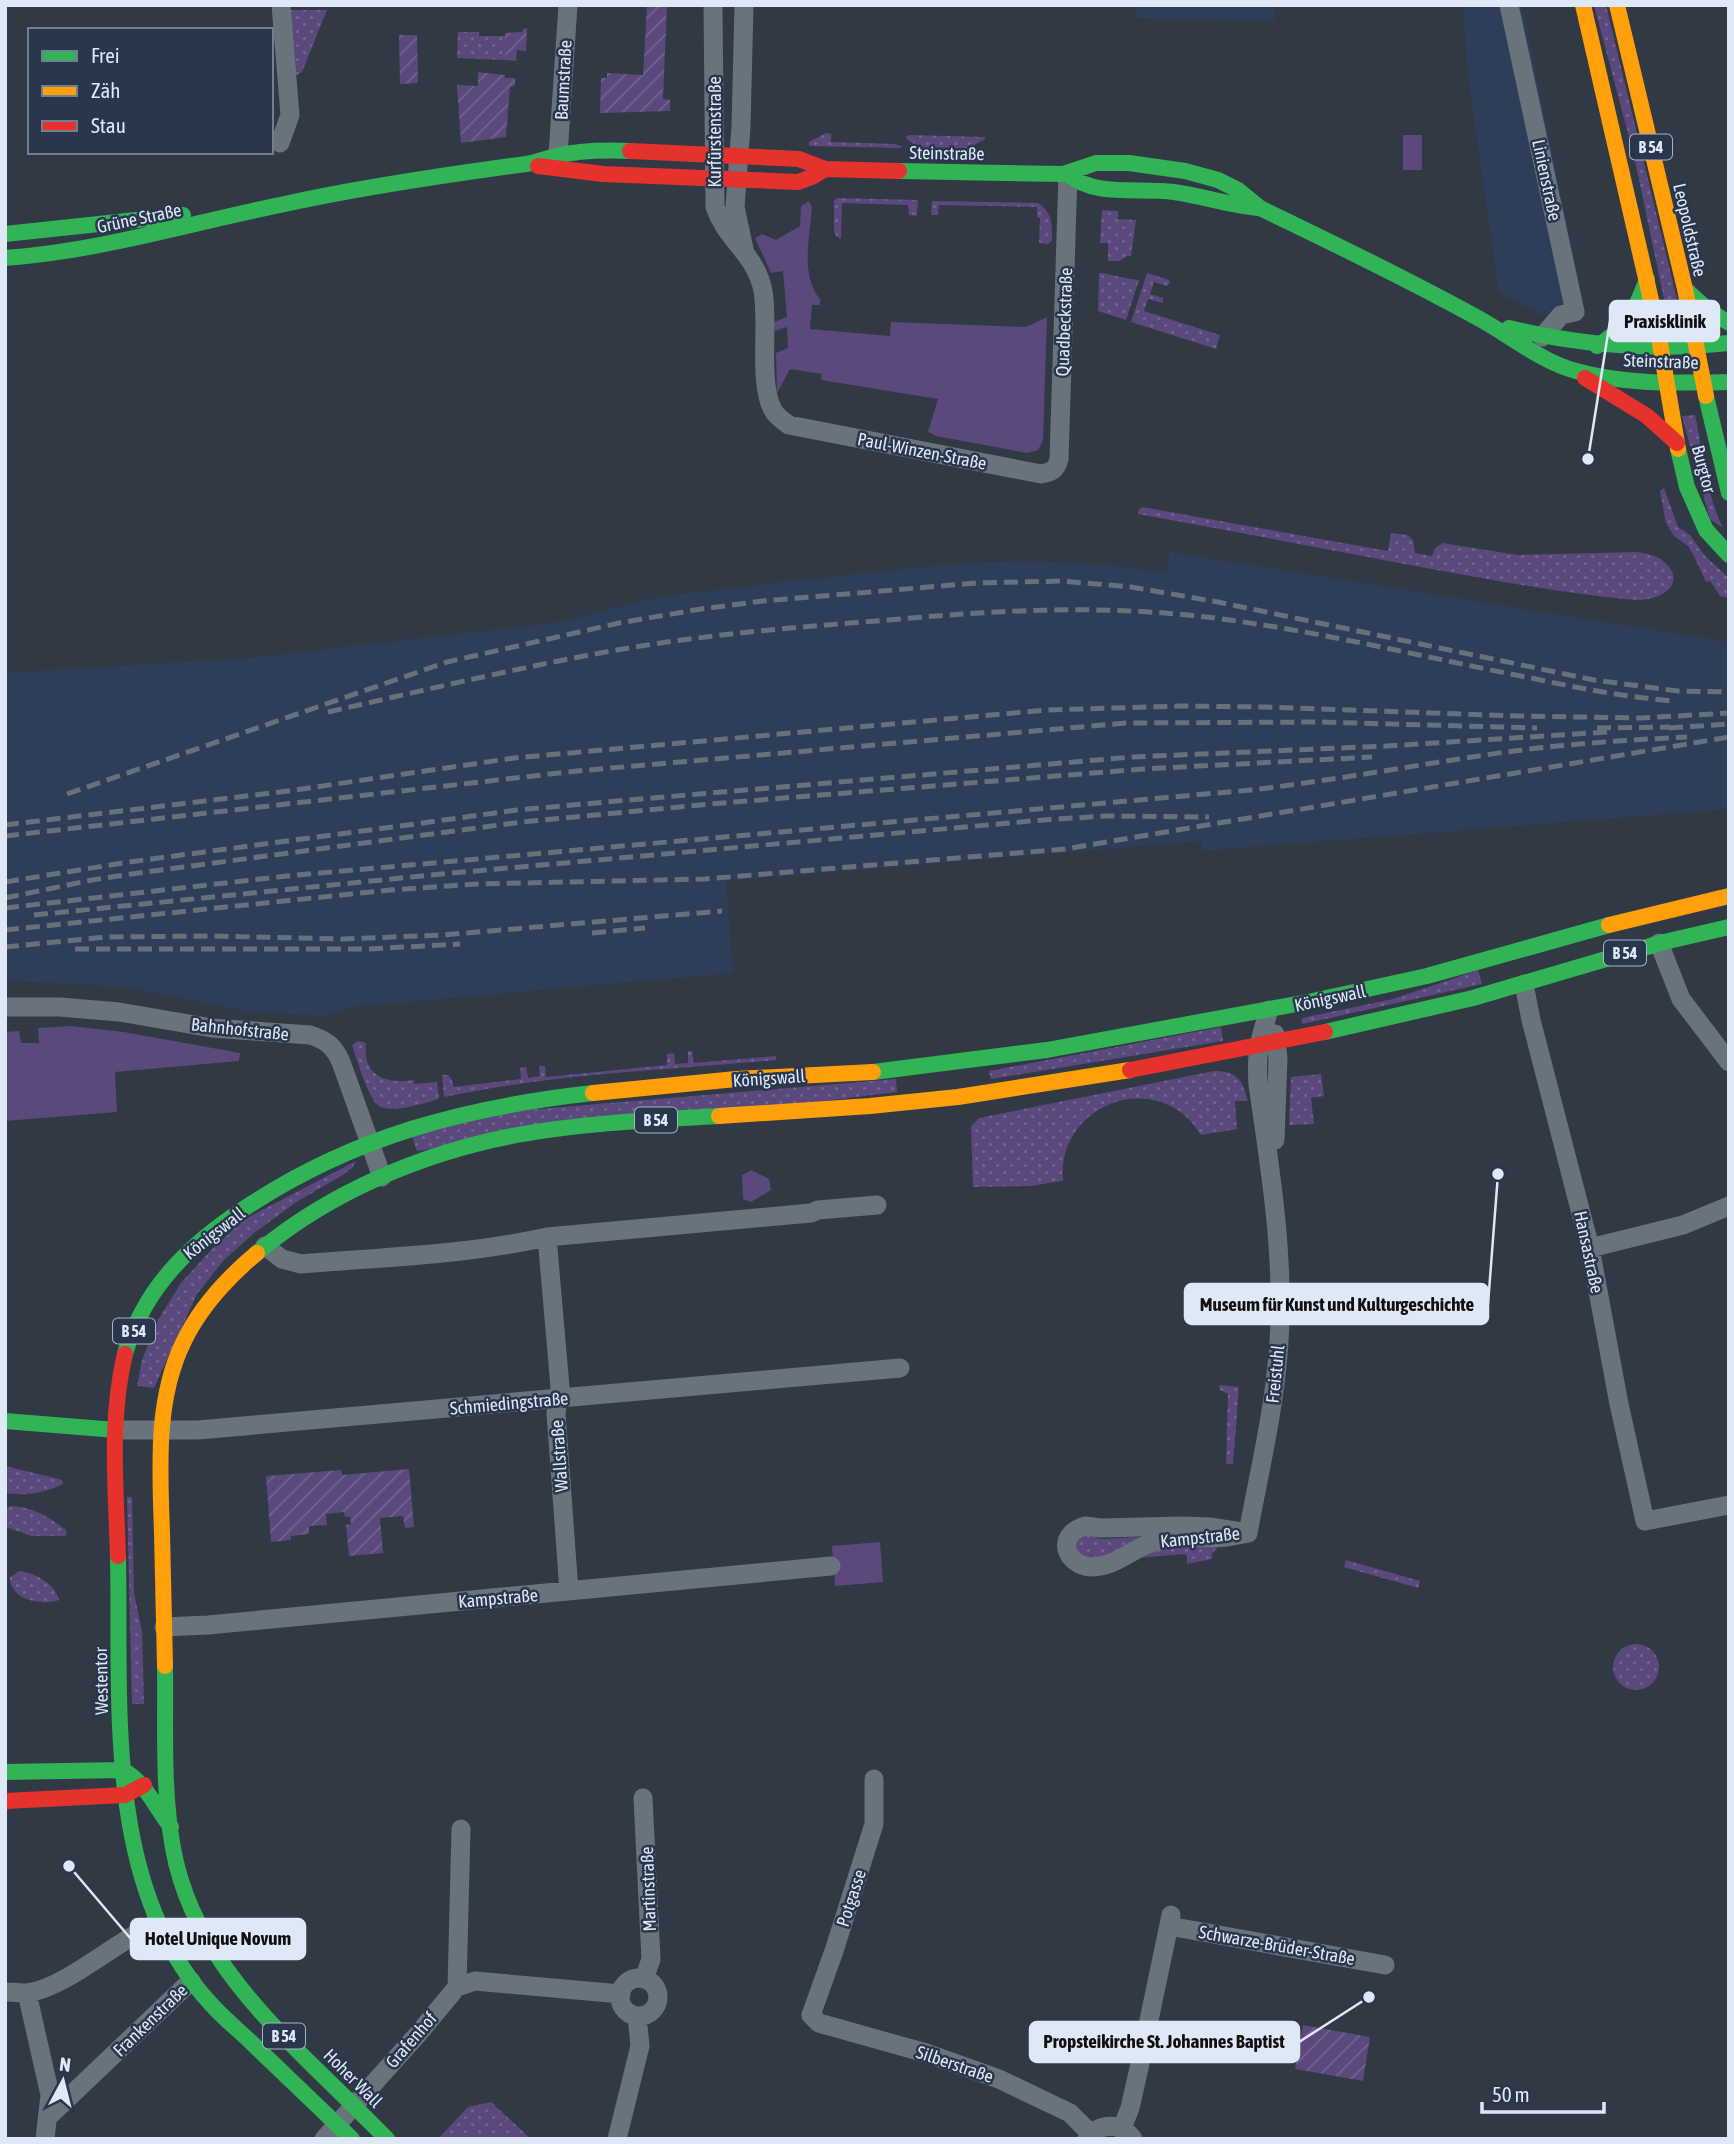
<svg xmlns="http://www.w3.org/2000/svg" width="1734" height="2144" viewBox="0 0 1734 2144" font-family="'Asap Condensed',sans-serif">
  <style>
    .built { fill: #2e3e58 }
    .grass { fill: url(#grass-dots) }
    .park { fill: #5b487d }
    .garden { fill: url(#garden-furrows) }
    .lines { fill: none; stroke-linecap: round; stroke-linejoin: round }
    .street { stroke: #68737b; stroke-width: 19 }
    .fast { stroke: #30b455; stroke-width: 16 }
    .slow { stroke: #ff9f0a; stroke-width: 16 }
    .jam { stroke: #e5322d; stroke-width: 16 }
    .rail { stroke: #68707a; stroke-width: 5; stroke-dasharray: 14 7; stroke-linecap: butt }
    .labels { text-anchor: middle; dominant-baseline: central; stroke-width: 5; stroke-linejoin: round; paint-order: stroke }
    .shield { fill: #29374d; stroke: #a8b3c4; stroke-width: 2 }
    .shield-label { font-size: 16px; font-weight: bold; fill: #dfe8f7 }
    .street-label { font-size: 18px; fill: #dfe8f7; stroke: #29374d }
    .leader { fill: none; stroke: #dfe8f7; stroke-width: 2.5 }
    .callout-dot { fill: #dfe8f7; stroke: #29374d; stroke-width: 2.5 }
    .callout { fill: #dfe8f7; stroke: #dfe8f7; stroke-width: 2.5 }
    .callout-label { font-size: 19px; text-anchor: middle; font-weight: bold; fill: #111 }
  </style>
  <defs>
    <pattern id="grass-dots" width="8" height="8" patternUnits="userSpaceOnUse" patternTransform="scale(1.75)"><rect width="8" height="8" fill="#5b487d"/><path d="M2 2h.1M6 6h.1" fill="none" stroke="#726290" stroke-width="1.8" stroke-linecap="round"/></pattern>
    <pattern id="garden-furrows" width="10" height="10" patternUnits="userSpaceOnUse" patternTransform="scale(1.75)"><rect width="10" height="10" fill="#5b487d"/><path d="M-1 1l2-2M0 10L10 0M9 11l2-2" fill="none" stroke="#726290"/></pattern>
  </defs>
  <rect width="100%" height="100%" fill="#313945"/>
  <path class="built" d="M1136 5H1275V21L1136 18Z
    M1463 5H1522L1586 316 1572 321 1565 320 1538 313 1499 293 1468 77Z
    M1170 552 1729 642V809L1202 851 1201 841 726 881 733 973 352 1007 325 1016 251 1012 135 989 81 984 5 981V673L249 658 560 622 663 596 909 568 987 562 1037 561 1106 565 1165 572Z"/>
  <path class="grass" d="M1594 5H1606L1680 312 1667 313 1634 156Z
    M287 10H327L302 72 297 75 294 73Z
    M458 32H479V36H505V60L457 58Z
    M826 133 831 134V142L895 144 901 146V148L809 146V142Z
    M909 135 985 137V139L967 149 917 147 906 138Z
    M837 198 918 200 917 216 909 215 908 205 842 203 841 239 836 236 834 231V201Z
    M932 201 1038 203C1053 213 1052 225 1052 241L1048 244 1039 243 1040 218 1037 217V207L939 205 938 215H931Z
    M1102 210 1118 211V219L1136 220 1131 256H1127L1119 261H1108V243H1100Z
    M1099 273C1113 274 1125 279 1139 280L1126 320 1098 311Z
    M1147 273 1169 280 1170 283 1167 286 1154 282 1150 294 1163 298V303L1148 299 1144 311 1220 335 1216 349 1131 322Z
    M1695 415C1703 453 1706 494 1723 528L1710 519 1682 416Z
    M1664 488 1678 527 1690 535 1705 556 1729 578V598L1720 596 1710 581 1706 582 1694 556 1688 546 1674 536 1666 523 1660 491Z
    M1142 507 1388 551 1391 533 1407 535 1413 540 1415 553 1432 556 1435 548 1442 543 1518 555 1637 552C1645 553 1655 555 1662 560 1690 582 1662 601 1636 600 1562 594 1489 579 1415 566 1323 548 1230 531 1138 514L1139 509Z
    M1478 970 1482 984 1303 1024 1301 1022 1302 1018 1393 999Z
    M1221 1027 1223 1041 991 1079 989 1071Z
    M358 1041 366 1043C362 1076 386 1084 414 1080V1084L437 1082 439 1099C425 1103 392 1114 379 1106 368 1099 357 1059 352 1045Z
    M688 1051H692L694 1063 776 1056V1060C666 1070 553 1074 444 1097L442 1075H448L451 1078 454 1087 521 1079 520 1068 526 1067 528 1078 540 1076 539 1066H545L546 1077 667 1065V1054L674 1053 675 1064 688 1063Z
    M1214 1071C1238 1071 1242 1080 1248 1101H1235L1237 1129 1201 1135C1160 1066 1056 1102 1063 1181L1030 1186 973 1187 971 1126 979 1118Z
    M1321 1074 1324 1096 1311 1098 1314 1124 1289 1125 1291 1077Z
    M896 1079 897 1092 417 1151 411 1134 503 1112Z
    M356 1161 352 1168 341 1176 298 1201 254 1233 223 1261 197 1294 154 1388 137 1386 142 1360 158 1320 181 1283 213 1248 245 1219Z
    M1219 1385 1239 1387 1233 1464H1226L1228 1394 1220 1390Z
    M5 1466 59 1479 63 1481V1484C45 1493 26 1496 6 1493Z
    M127 1497H132L134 1593 142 1631 144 1704H132Z
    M12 1506C33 1507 49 1517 66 1530L67 1534 65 1536H31L6 1527 5 1508Z
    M1086 1534 1101 1539 1143 1537 1101 1560 1077 1556 1075 1542Z
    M1219 1545 1212 1554V1559L1187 1564V1556L1185 1554 1136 1558 1155 1547Z
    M1346 1560 1420 1581 1418 1588 1344 1567Z
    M20 1571C36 1573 56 1585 59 1600 42 1606 9 1600 10 1577Z
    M1613 1667a23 23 0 1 1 46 0a23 23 0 1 1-46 0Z
    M491 2102 531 2139H438L468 2107Z"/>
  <path class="park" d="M1403 135H1422V170H1403Z
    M809 201 812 207C810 237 800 275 820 299V305H812L810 329 890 336 891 322 1026 327 1047 317 1043 440 1038 450 1027 453 936 436 928 432 938 399 821 380 822 374 790 369 777 393 776 353 788 348 787 327 775 331 774 322 787 317 783 271 771 273 755 238 762 234 776 240 800 226 801 206Z
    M70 1026 124 1032 240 1053 239 1061 115 1072 117 1112 5 1121V1032L19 1031 21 1043H39L38 1028Z
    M751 1170 769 1179 771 1190 751 1202 743 1199 742 1175Z
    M880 1542 883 1582 835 1586 832 1546Z"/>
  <path class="garden" d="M647 5H667L663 99 670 100V111L600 113 601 78H607V73L643 75Z
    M527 28 526 51 517 50 516 61 505 60V33L522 32 523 29Z
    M399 35H417L418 83 400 84Z
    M478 72 505 75V78H515V86L510 87 506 137 461 143 457 85 478 86Z
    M409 1469 414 1527 405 1528 403 1516 380 1518 383 1553 349 1556 346 1525 351 1524 350 1517H345L344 1512 326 1514 327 1525 309 1526V1534L291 1536V1540L271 1542 266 1476 341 1470 342 1475Z
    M1303 2025 1370 2037 1363 2081 1295 2069Z"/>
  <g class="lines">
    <path class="street" d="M713 5 715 207C726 240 756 254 763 291 769 325 758 383 773 410 776 416 783 421 789 425L1041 474C1052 472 1056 470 1059 459L1068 174
      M744 5 741 127 735 207 744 249
      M1509 5 1575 312 1561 315 1542 337
      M280 143 290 115 281 5
      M558 155 568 5
      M1659 943 1681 999 1729 1062
      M1524 984 1531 1020 1590 1248 1619 1404 1645 1521 1729 1505
      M5 1007H60L119 1012 212 1028 310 1035C326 1040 334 1046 341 1062L382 1177
      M1275 1140 1278 1058 1275 1034
      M547 1237 560 1387 556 1413 569 1591
      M265 1246 282 1259 301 1264C382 1257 467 1255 547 1237L811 1213 818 1210 877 1205
      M1590 1248 1683 1225 1729 1206
      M116 1430H198L900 1368
      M1085 1526 1101 1528 1181 1526 1210 1527 1248 1533C1241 1534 1234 1536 1227 1537 1201 1540 1177 1533 1151 1543 1130 1550 1115 1567 1091 1567 1065 1565 1055 1535 1085 1526Z
      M1248 1533C1259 1473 1273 1415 1278 1355 1286 1265 1271 1174 1258 1085 1256 1053 1259 1041 1269 1010
      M164 1627 208 1625 831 1566
      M874 1779V1824L834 1951 811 2015 819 2023 926 2053 999 2079 1070 2113 1091 2134
      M643 1798 651 1959 644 1979
      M1169 1926 1385 1965
      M620 1997a19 19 0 1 1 38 0a19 19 0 1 1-38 0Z
      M457 1987 461 1829
      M5 1992C12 1992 20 1993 27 1993 66 1988 117 1940 157 1923
      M27 1993 50 2095 45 2139
      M48 2117 191 1981
      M1122 2128 1130 2108 1139 2068 1171 1915
      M324 2139 418 2034 457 1987 475 1981 621 1994
      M617 2139 640 2046 637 2016
      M1087 2139C1100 2122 1121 2122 1133 2139"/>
    <path class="fast" d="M899 171 1063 174 1096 163H1129L1185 171 1218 180 1238 190 1260 208C1333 243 1407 279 1478 318 1511 336 1540 361 1576 371 1626 385 1678 383 1729 382
      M1068 174C1095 198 1140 187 1174 192 1203 196 1231 206 1260 208
      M5 234 183 215
      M5 258C100 251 187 224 280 205 361 187 444 175 526 164 536 163 546 158 556 156 580 150 605 150 630 151
      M1685 289 1708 310 1729 323
      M1509 328C1582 346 1654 351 1729 343
      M1597 346C1629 326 1634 313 1647 279
      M1706 396 1729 493
      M1678 449 1687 487 1706 530 1729 555
      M1325 1032 1473 998 1664 942 1729 927
      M873 1072 1047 1050 1308 1002 1427 976 1609 925
      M257 1253C329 1192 425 1152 517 1135 584 1123 652 1120 719 1116
      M125 1354C144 1287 191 1243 248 1206 355 1136 466 1107 593 1093
      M5 1421 116 1430
      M118 1556C121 1702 103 1886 210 2003 224 2019 241 2032 256 2047 288 2078 320 2108 352 2139
      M165 1666C166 1726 162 1788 173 1848 189 1939 251 2005 315 2068 339 2091 363 2115 387 2139
      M5 1772 123 1770C146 1783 155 1807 171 1827"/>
    <path class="slow" d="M1583 5 1657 326 1678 449
      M1617 5 1685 289 1706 396
      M1609 925 1729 896
      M593 1093 736 1079 873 1072
      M719 1116 870 1106 958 1097 1130 1070
      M165 1666C164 1622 163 1577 162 1533 160 1470 155 1401 183 1343 200 1307 227 1278 257 1253"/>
    <path class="jam" d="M630 151 799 159 825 169 899 171
      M538 166 603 174 798 182 812 177 825 169
      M1585 378 1647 416 1677 443
      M1130 1070 1325 1032
      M118 1556C116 1490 109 1419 125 1354
      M5 1801 125 1795 144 1785"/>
    <path class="rail" d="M328 712C426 690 524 666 623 649 710 634 799 627 888 620 991 611 1085 605 1188 615 1304 627 1417 656 1531 678 1578 688 1625 697 1673 701
      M1597 728 1670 727
      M1669 728 1729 724
      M67 794 447 662 619 623 701 609 763 601 977 583 1062 581 1131 587 1218 602 1594 680 1678 691 1729 692
      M5 825 288 791 514 758 1047 710 1180 706 1266 707 1520 716 1641 718 1729 713
      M5 836 577 771 1126 723 1319 722 1537 728
      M5 882 129 862 415 824 517 810 629 800 1132 757 1387 746 1607 732
      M5 898 92 880 131 874 522 822 710 804 1143 769 1372 757
      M5 908 287 876 1251 790C1337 780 1421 764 1506 752 1566 744 1626 740 1687 737
      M34 915 441 874 1043 820 1105 816 1209 817
      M5 930 390 890 477 884 705 879 1065 849 1729 737
      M592 933 645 928
      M5 947 106 937 211 936 343 939 443 935 722 911
      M75 949H367L460 944"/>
  </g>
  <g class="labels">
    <g class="shield">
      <rect x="1630" y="134.5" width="42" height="25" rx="5"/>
      <rect x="1604" y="940.5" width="42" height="25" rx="5"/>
      <rect x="635" y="1107.5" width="42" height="25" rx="5"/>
      <rect x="113" y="1318.5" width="42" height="25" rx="5"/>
      <rect x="263" y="2023.5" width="42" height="25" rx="5"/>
    </g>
    <g class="shield-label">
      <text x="1651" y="147">B 54</text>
      <text x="1625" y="953">B 54</text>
      <text x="656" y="1120">B 54</text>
      <text x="134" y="1331">B 54</text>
      <text x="284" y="2036">B 54</text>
    </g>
    <g class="street-label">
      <text transform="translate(563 80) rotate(-87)">Baumstraße</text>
      <text transform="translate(714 132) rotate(-90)">Kurfürstenstraße</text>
      <text transform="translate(947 153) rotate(1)">Steinstraße</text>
      <text transform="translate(1547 180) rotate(78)">Linienstraße</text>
      <text transform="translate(139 218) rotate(-12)">Grüne Straße</text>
      <text transform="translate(1690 230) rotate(77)">Leopoldstraße</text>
      <text transform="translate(1064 322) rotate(-88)">Quadbeckstraße</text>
      <text transform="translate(1661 361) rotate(2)">Steinstraße</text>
      <text transform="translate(922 451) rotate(11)">Paul-Winzen-Straße</text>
      <text transform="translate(1704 469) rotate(75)">Burgtor</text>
      <text transform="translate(1330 998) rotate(-12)">Königswall</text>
      <text transform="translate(240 1029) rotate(6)">Bahnhofstraße</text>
      <text transform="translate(769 1078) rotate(-4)">Königswall</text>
      <text transform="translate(214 1233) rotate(-38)">Königswall</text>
      <text transform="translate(1589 1252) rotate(78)">Hansastraße</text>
      <text transform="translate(1275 1374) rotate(-84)">Freistuhl</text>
      <text transform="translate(509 1403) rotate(-5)">Schmiedingstraße</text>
      <text transform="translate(559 1456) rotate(-94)">Wallstraße</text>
      <text transform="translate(1200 1537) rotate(-6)">Kampstraße</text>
      <text transform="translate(498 1598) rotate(-5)">Kampstraße</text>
      <text transform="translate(101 1681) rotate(-91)">Westentor</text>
      <text transform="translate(648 1889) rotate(-92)">Martinstraße</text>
      <text transform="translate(851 1898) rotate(-72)">Potgasse</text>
      <text transform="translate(1277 1945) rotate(10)">Schwarze-Brüder-Straße</text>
      <text transform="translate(150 2020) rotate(-44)">Frankenstraße</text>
      <text transform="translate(411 2040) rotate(-49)">Grafenhof</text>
      <text transform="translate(955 2064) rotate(19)">Silberstraße</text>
      <text transform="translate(353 2078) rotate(45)">Hoher Wall</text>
    </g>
  </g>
  <path class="leader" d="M1588 459L1610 321M1498 1174L1488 1304M69 1866L131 1939M1369 1997L1299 2042"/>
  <g class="callout-dot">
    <circle cx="1588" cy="459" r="7"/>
    <circle cx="1498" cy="1174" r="7"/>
    <circle cx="69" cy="1866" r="7"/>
    <circle cx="1369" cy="1997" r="7"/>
  </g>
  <g class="callout">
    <rect x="1610" y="301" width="109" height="40" rx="7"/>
    <rect x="1185" y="1284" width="303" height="40" rx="7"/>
    <rect x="131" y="1919" width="174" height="40" rx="7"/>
    <rect x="1030" y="2022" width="269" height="40" rx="7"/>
  </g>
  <g class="callout-label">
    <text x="1665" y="328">Praxisklinik</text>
    <text x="1337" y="1311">Museum für Kunst und Kulturgeschichte</text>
    <text x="218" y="1945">Hotel Unique Novum</text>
    <text x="1164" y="2048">Propsteikirche St. Johannes Baptist</text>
  </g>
  <rect width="1734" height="2144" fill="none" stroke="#dfe8f7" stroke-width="14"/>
  <rect x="28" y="28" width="245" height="126" fill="#29374d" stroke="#727e91" stroke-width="2"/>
  <rect x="42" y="51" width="35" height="10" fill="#30b455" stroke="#727e91" stroke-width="2"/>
  <text x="91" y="63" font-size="21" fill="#dfe8f7">Frei</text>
  <rect x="42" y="86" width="35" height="10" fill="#ff9f0a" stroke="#727e91" stroke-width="2"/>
  <text x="91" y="98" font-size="21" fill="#dfe8f7">Zäh</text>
  <rect x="42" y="121" width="35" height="10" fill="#e5322d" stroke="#727e91" stroke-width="2"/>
  <text x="91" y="133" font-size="21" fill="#dfe8f7">Stau</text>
  <g transform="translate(63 2081) rotate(7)" stroke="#29374d" stroke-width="5" paint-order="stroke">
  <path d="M0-5L12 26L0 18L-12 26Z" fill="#dfe8f7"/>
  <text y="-10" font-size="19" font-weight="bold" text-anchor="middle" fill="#dfe8f7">N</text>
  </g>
  <path d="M1482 2102v10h122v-10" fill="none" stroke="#dfe8f7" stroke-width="3.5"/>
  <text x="1492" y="2102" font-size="21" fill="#dfe8f7" stroke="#29374d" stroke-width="5" paint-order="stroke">50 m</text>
</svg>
